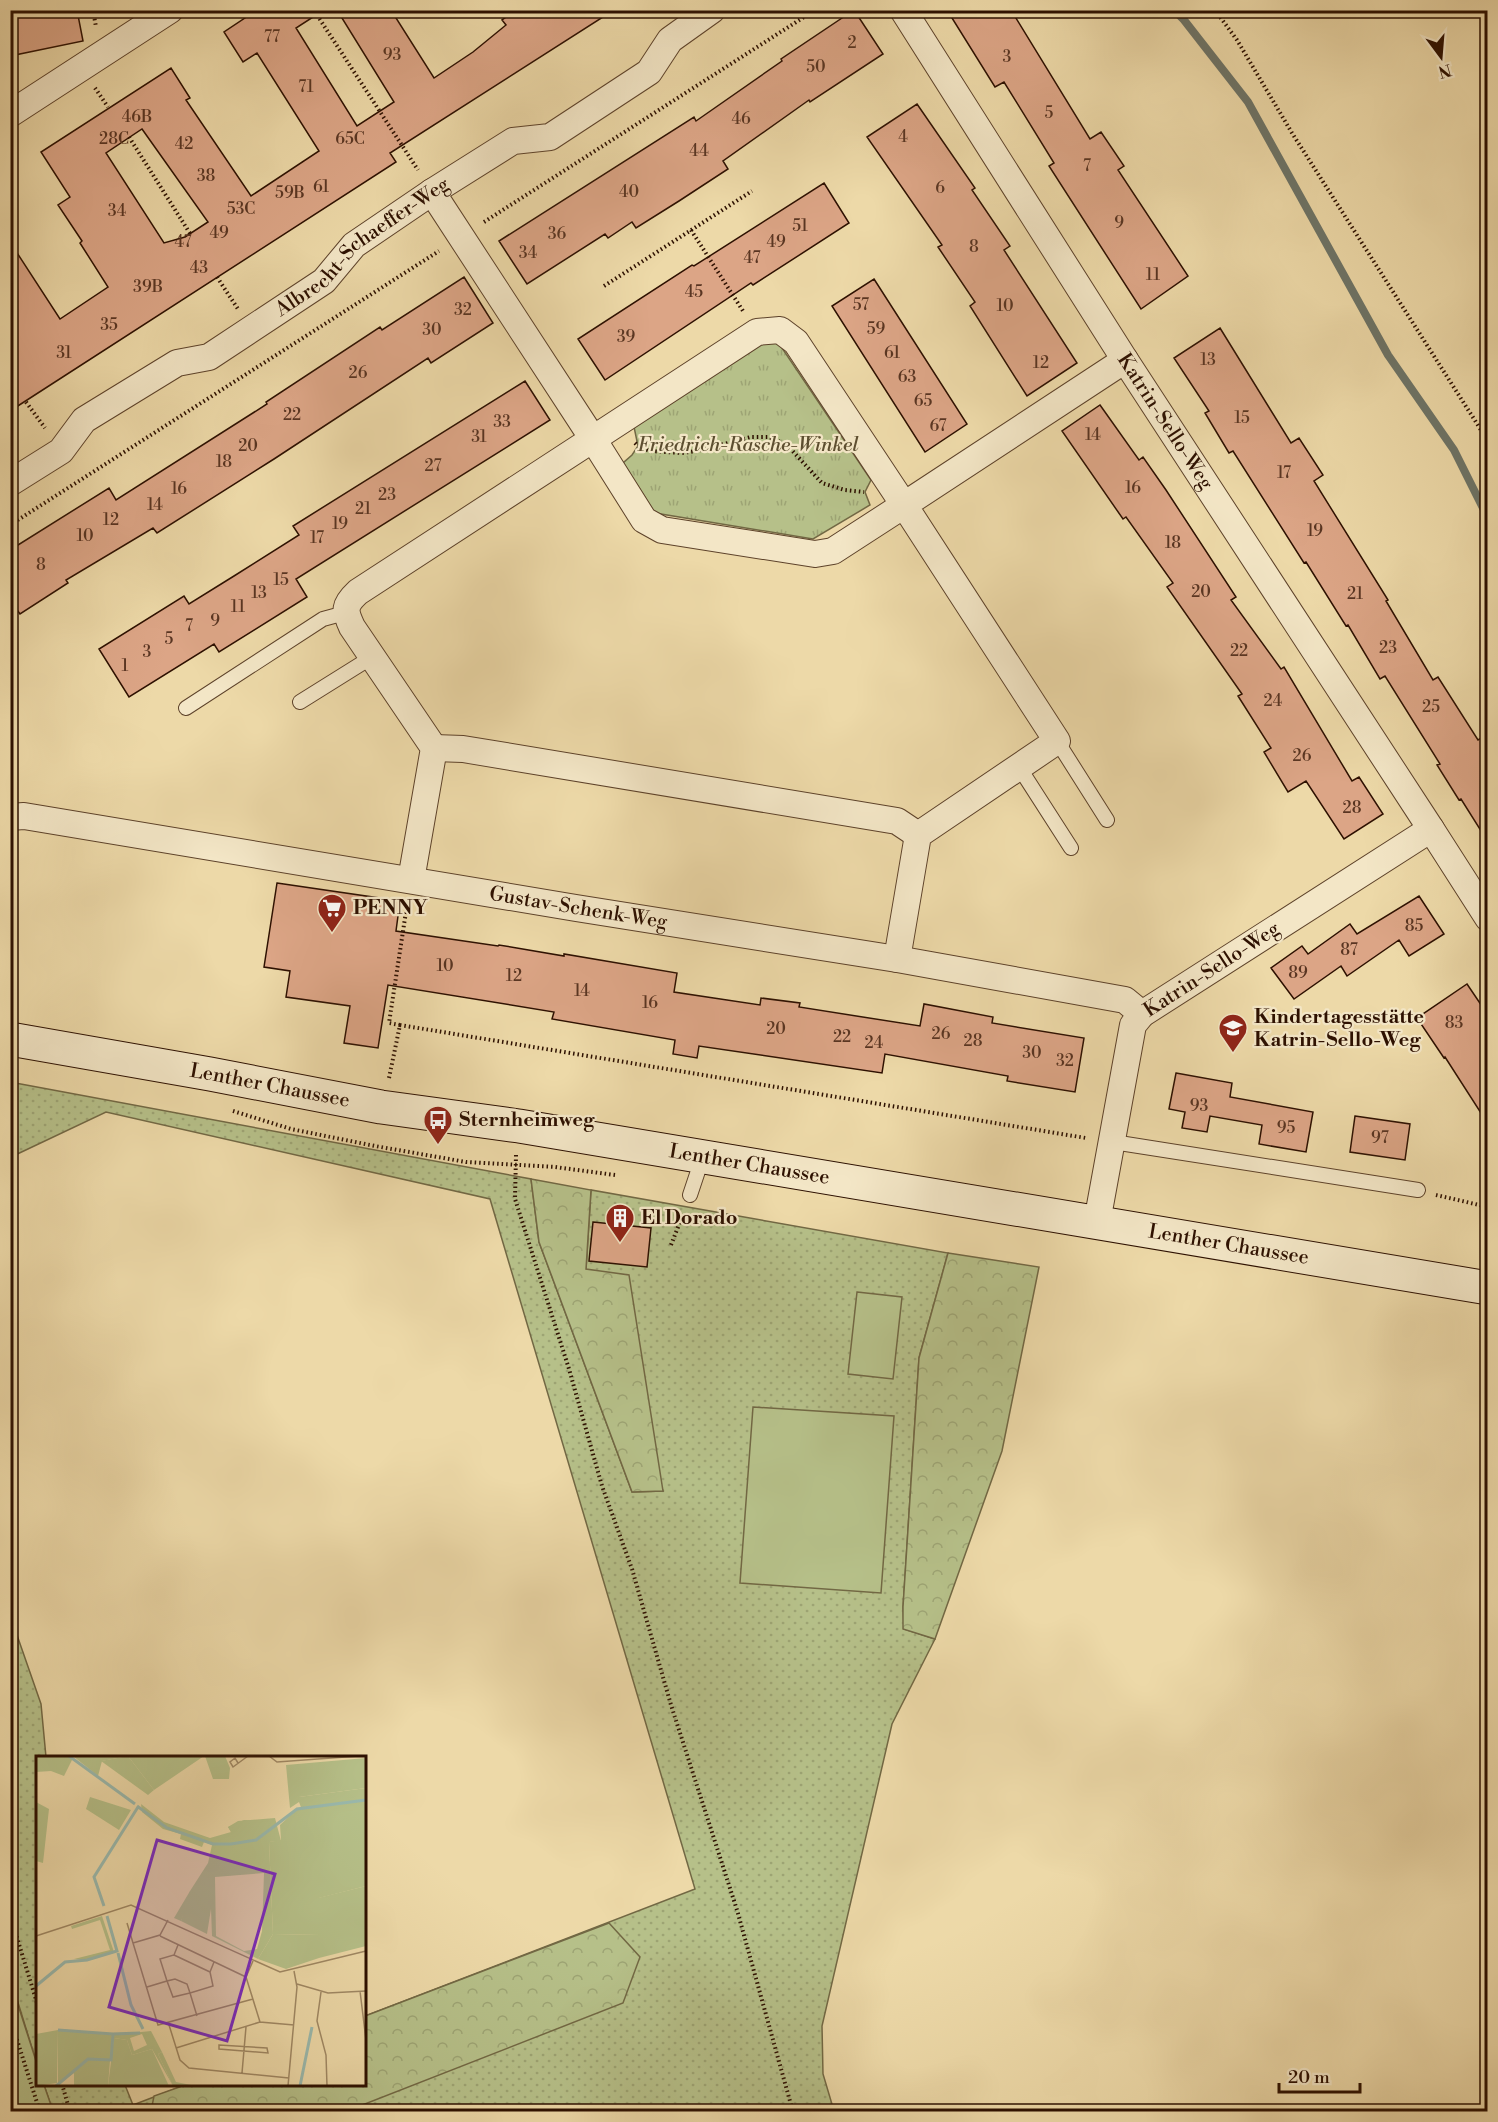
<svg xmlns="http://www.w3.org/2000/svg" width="1498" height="2122" viewBox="0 0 1498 2122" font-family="'Libre Bodoni',serif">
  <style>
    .grass { fill: url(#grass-dots); stroke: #726844; stroke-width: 1.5 }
    .forest { fill: url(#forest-crowns); stroke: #726844; stroke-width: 1.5 }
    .park { fill: url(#park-tufts); stroke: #726844; stroke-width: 1.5 }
    .garden { fill: #b6c089; stroke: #726844; stroke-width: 1.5 }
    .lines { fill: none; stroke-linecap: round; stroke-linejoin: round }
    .stream { stroke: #6e7568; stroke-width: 8 }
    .building { fill: #dca586; stroke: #2d1000; stroke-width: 1.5; fill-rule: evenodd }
    .lane-casing { stroke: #5d422a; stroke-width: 16 }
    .street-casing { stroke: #5d422a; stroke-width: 28 }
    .secondary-casing { stroke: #2d1000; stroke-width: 35 }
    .path { stroke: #2d1000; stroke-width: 4; stroke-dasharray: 1.5 3; stroke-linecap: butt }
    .lane { stroke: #f3e6c6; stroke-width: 14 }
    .street { stroke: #f3e6c6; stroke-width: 26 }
    .secondary { stroke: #f3e6c6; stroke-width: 33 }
    .labels { text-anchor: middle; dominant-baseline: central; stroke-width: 4.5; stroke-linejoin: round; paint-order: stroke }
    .number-label { font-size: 16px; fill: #593522 }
    .street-label { font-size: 20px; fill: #2d1000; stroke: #f3e6c6 }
    .park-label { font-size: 20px; font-style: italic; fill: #5d4e30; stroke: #f3e6c6 }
    .poi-label { font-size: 20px; font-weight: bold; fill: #2d1000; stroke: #f3e6c6; text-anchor: start }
    .inset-river { fill: none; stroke: #9ab9ad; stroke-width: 3 }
    .inset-road { fill: none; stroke: #a08965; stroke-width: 1.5 }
    .view { fill: #7b2cbf; fill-opacity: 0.15; stroke: #7b2cbf; stroke-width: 3 }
    .inset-edge { fill: none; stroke: #2d1000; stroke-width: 3 }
  </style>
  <defs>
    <pattern id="grass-dots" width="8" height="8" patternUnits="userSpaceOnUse" patternTransform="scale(1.5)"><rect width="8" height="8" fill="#b6c089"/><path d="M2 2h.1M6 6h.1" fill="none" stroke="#9da474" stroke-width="1.8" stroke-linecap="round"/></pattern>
    <pattern id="forest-crowns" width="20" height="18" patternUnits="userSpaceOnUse" patternTransform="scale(1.5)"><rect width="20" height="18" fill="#b6c089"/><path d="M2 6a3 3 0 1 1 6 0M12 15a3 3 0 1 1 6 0" fill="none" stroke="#9da474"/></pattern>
    <pattern id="park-tufts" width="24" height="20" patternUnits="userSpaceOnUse" patternTransform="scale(1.5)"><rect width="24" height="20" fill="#b6c089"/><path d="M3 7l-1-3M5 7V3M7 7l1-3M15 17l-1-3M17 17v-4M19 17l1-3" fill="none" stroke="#9da474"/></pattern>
  </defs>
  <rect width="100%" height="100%" fill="#edd9a8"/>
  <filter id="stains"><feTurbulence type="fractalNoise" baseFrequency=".00333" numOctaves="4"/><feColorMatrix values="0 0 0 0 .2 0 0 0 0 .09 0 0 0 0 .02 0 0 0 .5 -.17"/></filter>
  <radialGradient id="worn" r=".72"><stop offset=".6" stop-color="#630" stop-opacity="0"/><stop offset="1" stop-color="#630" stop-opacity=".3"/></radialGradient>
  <path class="grass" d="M10 1082 531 1179 539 1242 632 1492 663 1491 586 1270 591 1190 948 1253 919 1358 903 1607 904 1629 935 1639 892 1724 822 2026 823 2074 834 2111H53L44 2085H125L133 2105 185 2085 364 2084 365 2016 695 1889 490 1199 106 1112 11 1157Z
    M10 1615 41 1704 46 1757 38 1758 37 2064 11 1980Z"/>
  <path class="forest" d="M531 1179 591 1190 586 1269 629 1275 663 1491 632 1492 539 1242Z
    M948 1253 1039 1267 1002 1451 935 1639 903 1629V1607L919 1358Z
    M609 1923 640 1957 623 2003 347 2111H151L154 2096 185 2085 364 2084 365 2016Z"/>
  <path class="park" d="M756 341 778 342 871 480 865 492 870 505 813 539 655 513 623 463 632 455 638 446 633 422Z"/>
  <path class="garden" d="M857 1292 902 1297 893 1379 848 1374Z
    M753 1407 894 1416 881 1593 740 1583Z
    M10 1980 37 2064 38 2084 44 2085 53 2111H11Z"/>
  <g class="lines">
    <path class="stream" d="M1174 10 1184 20 1248 102 1388 355 1454 450 1488 518"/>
  </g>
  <path class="building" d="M10 10H77L83 41 10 56Z
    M257 10H324L296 28 357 126 394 102 337 10H391L434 78 473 52 506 25 502 20 516 10H614L390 153 396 162 10 411V242L60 319 108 287 80 243 82 241 58 205 70 197 41 152 171 68 190 98 186 100 251 196 319 151 257 53 243 62 224 32ZM142 129 208 222 185 237 164 243 106 153Z
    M854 10 883 54 810 102 809 100 723 161 728 169 679 201 636 228 632 222 608 238 605 234 527 284 499 241 694 117 696 121 782 61 781 59Z
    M947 10H1011L1090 139 1101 132 1124 166 1118 170 1188 276 1141 309 1049 166 1054 163 1004 82 995 87Z
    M917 104 975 188 972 190 1010 246 1004 250 1077 363 1027 396 970 306 975 302 938 247 942 245 867 137Z
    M824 183 849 223 753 285 751 283 605 380 578 339 692 265 694 266Z
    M464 277 493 323 431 363 428 358 274 459 157 533 153 528 66 580 68 583 20 614 10 600V550L109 488 116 500 267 404 266 402 380 327 382 330Z
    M874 279 967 424 925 452 832 306Z
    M1220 328 1291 443 1299 438 1323 475 1314 481 1388 600 1386 601 1433 680 1438 677 1478 740 1488 734V842L1461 799 1459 800 1437 765 1440 764 1385 676 1380 679 1348 625 1346 626 1306 562 1304 563 1233 451 1229 453 1205 413 1209 411 1174 358Z
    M525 381 550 420 296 579 307 597 219 652 214 644 129 697 99 649 184 596 189 604 234 576 299 535 293 526Z
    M1100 405 1139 460 1143 457 1166 490 1236 597 1231 600 1281 669 1284 667 1352 781 1359 777 1383 814 1344 839 1306 781 1288 792 1264 752 1271 748 1238 696 1242 694 1167 587 1173 583 1126 517 1123 519 1062 431Z
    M277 883 400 901 396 931 498 946 499 945 564 956V954L677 973 674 992 760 1005 761 998 800 1003 799 1007 920 1026 924 1004 993 1017 992 1023 1084 1038 1075 1092 1007 1081 1008 1076 885 1054 882 1073 699 1046 697 1058 673 1054 675 1040 552 1019 554 1012 388 985 378 1048 344 1043 350 1006 286 997 290 971 264 967Z
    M1419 896 1444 934 1409 956 1399 940 1347 976 1341 966 1294 999 1271 968 1302 946 1308 954 1350 924 1357 934Z
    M1467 984 1488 1015V1124L1445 1057 1444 1058 1417 1018Z
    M1176 1073 1232 1083 1230 1097 1313 1112 1306 1152 1259 1144 1262 1125 1210 1116 1207 1132 1182 1128 1185 1112 1169 1109Z
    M1355 1116 1410 1124 1405 1160 1350 1152Z
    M593 1222 651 1228 647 1267 589 1261Z"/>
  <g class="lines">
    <g class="lane-casing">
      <path id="lane" d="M300 702 372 657
        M186 708 323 619 345 613
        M1057 741 1107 820
        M1019 767 1071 848
        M1113 1142 1418 1190
        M690 1195 703 1156"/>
    </g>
    <g class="street-casing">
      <g id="street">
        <path id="s1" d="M903 10 1125 360 1431 829 1142 1014 1133 1025 1097 1222"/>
        <path d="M10 114 170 10"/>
        <path id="s2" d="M10 483 61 451 84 420 177 363 209 357 324 281 354 245 432 192 513 141 550 137 649 72 670 40 712 10"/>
        <path d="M434 748 463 749 897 821 918 835"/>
        <path id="s3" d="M10 817 24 816 576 908 897 959 1125 1000 1142 1014"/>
        <path d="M1431 829 1488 918"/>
        <path d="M411 880 434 748 352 627C344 610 344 605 358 592L593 439 432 192"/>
        <path d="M897 959 918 835 1057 741 904 505 833 551 815 554 662 530 644 520 593 439 757 332 780 330 796 342 904 505 1125 360"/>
      </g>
    </g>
    <g class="secondary-casing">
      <g id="secondary">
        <path id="s4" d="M10 1039 210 1074 381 1107 519 1126 1488 1288"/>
      </g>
    </g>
    <path class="path" d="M93 10 96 27
      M1215 10 1237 40 1292 133 1488 441
      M317 15 418 170
      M95 88 108 107
      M129 137 191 235
      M484 222 815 10
      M691 230 743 311
      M217 277 238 309
      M604 286 752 191
      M26 402 45 428
      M635 443 638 446 650 451 682 453 697 451 751 437H769L787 445 822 483 845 490 864 492
      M10 525 439 251
      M400 1025 389 1023 407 905
      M389 1078 400 1025 1086 1138
      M233 1111 291 1129 375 1146 466 1162 555 1167 615 1175
      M516 1155 515 1199 569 1369 602 1486 632 1569 671 1705 737 1910 793 2112
      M1436 1195 1488 1207
      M671 1245 684 1212
      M10 1915 38 2006
      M10 2018 40 2112
      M62 2084 70 2112"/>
    <use href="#lane" class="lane"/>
    <use href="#street" class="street"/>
    <use href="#secondary" class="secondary"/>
  </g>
  <defs>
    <g id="supermarket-pin" transform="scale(1.5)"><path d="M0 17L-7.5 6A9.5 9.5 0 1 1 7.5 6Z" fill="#8f2418" stroke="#f3e6c6"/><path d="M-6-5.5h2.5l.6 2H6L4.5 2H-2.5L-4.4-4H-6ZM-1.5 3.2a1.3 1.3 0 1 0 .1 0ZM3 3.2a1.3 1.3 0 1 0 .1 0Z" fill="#fff"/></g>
    <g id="school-pin" transform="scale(1.5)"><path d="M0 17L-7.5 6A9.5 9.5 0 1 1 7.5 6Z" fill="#8f2418" stroke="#f3e6c6"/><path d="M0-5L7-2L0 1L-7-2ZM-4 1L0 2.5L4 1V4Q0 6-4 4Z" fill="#fff"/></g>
    <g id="bus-pin" transform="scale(1.5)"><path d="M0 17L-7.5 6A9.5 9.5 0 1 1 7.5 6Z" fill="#8f2418" stroke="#f3e6c6"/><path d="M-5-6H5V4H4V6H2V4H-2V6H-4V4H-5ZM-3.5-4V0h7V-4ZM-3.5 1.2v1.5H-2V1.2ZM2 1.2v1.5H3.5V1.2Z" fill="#fff"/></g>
    <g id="building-pin" transform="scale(1.5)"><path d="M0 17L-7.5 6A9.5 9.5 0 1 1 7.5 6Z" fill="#8f2418" stroke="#f3e6c6"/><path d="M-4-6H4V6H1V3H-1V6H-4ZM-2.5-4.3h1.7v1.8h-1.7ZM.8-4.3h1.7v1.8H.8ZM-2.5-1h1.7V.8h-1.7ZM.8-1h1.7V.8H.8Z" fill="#fff"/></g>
  </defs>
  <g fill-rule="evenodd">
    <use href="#supermarket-pin" x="332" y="908"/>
    <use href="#school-pin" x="1233" y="1028"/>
    <use href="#bus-pin" x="438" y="1120"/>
    <use href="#building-pin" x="620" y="1218"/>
  </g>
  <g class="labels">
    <g class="number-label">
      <text x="272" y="37">77</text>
      <text x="852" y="43">2</text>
      <text x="392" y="55">93</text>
      <text x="1007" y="57">3</text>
      <text x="816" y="67">50</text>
      <text x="306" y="87">71</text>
      <text x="1049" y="113">5</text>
      <text x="137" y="117">46B</text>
      <text x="741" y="119">46</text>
      <text x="903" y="137">4</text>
      <text x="114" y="139">28C</text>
      <text x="350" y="139">65C</text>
      <text x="184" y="144">42</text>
      <text x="699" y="151">44</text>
      <text x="1087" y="166">7</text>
      <text x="206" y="176">38</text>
      <text x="321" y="187">61</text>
      <text x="940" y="188">6</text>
      <text x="629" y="192">40</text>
      <text x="290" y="193">59B</text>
      <text x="241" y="209">53C</text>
      <text x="117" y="211">34</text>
      <text x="1119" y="223">9</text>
      <text x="800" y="226">51</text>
      <text x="219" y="233">49</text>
      <text x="557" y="234">36</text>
      <text x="183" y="242">47</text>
      <text x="776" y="242">49</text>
      <text x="974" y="247">8</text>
      <text x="528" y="253">34</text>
      <text x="752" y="258">47</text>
      <text x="199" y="268">43</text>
      <text x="1153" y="275">11</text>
      <text x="148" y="287">39B</text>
      <text x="694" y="292">45</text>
      <text x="861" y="305">57</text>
      <text x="1005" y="306">10</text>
      <text x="463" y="310">32</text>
      <text x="109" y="325">35</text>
      <text x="876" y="329">59</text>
      <text x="432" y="330">30</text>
      <text x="626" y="337">39</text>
      <text x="64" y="353">31</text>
      <text x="892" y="353">61</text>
      <text x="1208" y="360">13</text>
      <text x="1041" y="363">12</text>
      <text x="358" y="373">26</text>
      <text x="907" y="377">63</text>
      <text x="923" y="401">65</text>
      <text x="292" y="415">22</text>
      <text x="1242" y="418">15</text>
      <text x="502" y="422">33</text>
      <text x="938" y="426">67</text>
      <text x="1093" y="435">14</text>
      <text x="479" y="437">31</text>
      <text x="248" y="446">20</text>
      <text x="224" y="462">18</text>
      <text x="433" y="466">27</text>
      <text x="1284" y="473">17</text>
      <text x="1133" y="488">16</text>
      <text x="179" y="489">16</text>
      <text x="387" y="495">23</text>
      <text x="155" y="505">14</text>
      <text x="363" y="509">21</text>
      <text x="111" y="520">12</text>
      <text x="340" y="524">19</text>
      <text x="1315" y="531">19</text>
      <text x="85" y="536">10</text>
      <text x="317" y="538">17</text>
      <text x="1173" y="543">18</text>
      <text x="41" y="565">8</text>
      <text x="281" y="580">15</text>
      <text x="1201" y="592">20</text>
      <text x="259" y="593">13</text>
      <text x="1355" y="594">21</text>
      <text x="238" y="607">11</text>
      <text x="215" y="621">9</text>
      <text x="189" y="626">7</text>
      <text x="169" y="639">5</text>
      <text x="1388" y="648">23</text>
      <text x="1239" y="651">22</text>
      <text x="147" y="652">3</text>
      <text x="125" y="666">1</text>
      <text x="1273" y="701">24</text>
      <text x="1431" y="707">25</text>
      <text x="1302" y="756">26</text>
      <text x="1352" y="808">28</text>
      <text x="1414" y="926">85</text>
      <text x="1349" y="950">87</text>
      <text x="445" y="966">10</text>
      <text x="1298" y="973">89</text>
      <text x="514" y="976">12</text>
      <text x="582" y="991">14</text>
      <text x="650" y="1003">16</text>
      <text x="1454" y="1023">83</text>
      <text x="776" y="1029">20</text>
      <text x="941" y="1034">26</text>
      <text x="842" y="1037">22</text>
      <text x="973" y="1041">28</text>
      <text x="874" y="1043">24</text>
      <text x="1032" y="1053">30</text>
      <text x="1065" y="1061">32</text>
      <text x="1199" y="1106">93</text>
      <text x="1286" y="1128">95</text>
      <text x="1380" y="1138">97</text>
    </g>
    <g class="street-label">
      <text stroke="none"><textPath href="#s2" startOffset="430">Albrecht-Schaeffer-Weg</textPath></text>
      <text stroke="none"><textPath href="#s1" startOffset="488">Katrin-Sello-Weg</textPath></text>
      <text stroke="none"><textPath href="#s3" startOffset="576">Gustav-Schenk-Weg</textPath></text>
      <text transform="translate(1212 970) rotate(-33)">Katrin-Sello-Weg</text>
      <text stroke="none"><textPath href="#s4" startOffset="264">Lenther Chaussee</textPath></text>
      <text stroke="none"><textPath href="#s4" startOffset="750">Lenther Chaussee</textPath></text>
      <text stroke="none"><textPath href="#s4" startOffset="1236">Lenther Chaussee</textPath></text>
    </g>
    <g class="park-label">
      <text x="748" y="445">Friedrich-Rasche-Winkel</text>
    </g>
    <g class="poi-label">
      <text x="353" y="908">PENNY</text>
      <text x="1254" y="1017">Kindertagesstätte<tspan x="1254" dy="23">Katrin-Sello-Weg</tspan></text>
      <text x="459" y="1120">Sternheimweg</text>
      <text x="641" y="1218">El Dorado</text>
    </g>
  </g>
  <g transform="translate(36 1756)">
    <rect width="330" height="330" fill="#edd9a8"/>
    <path d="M0 0H36L37 2 28 20 15 15 0 16ZM92 0 118 34 112 39 65 5ZM105 48 128 66 174 82 195 76 192 71 202 65 239 62 245 85 233 86 237 178 222 203 176 180 175 153 171 178 145 165 154 135 172 107 176 89 168 86 166 91 144 83 145 78 127 73 106 56ZM228 117 226 175 221 193 208 195 180 180 179 121ZM66 160 78 196 51 204 38 203 74 194 64 164 36 173 35 170ZM22 274 76 279 72 330H38V317L22 328ZM126 296 140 326 160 330H137L122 298Z" fill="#b6c089" fill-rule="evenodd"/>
    <path d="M37 0H92L66 5 62 20ZM92 0H168L118 34ZM0 46 13 53 7 107 0 105ZM208 64 233 65 210 68 195 76 192 71ZM226 100 230 109 226 116 186 120 185 116 221 110ZM154 135 156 138 145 165 138 162ZM115 275 126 296 122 298 137 330 116 293 96 299 91 284 78 282 76 279ZM106 278 111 289 98 295 94 282Z" fill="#b6c089" fill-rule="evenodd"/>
    <path d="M330 130V190L283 202 282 142Z" fill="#b6c089"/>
    <path d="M169 0H189L194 12 193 23H177ZM330 32V46L324 48 266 54 263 46V41ZM237 178 283 179V202L250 213 222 203Z" fill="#b6c089"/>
    <path d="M330 2V32L263 41V46L254 52 250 9ZM54 41 95 54 83 74 50 53ZM330 46V130L283 142V179L237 178 233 86 245 84 244 69 260 54ZM22 274 21 327 0 330V278ZM78 282 91 284 96 299 116 293 133 330H72Z" fill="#b6c089"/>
    <path class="inset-river" d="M33 0 99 48M101 50 131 72 177 88H195L220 84 261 53 330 44M68 150 58 121 102 51M82 197 95 249 107 273M0 230 29 206 51 204 81 195 71 160M22 274 77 278M20 330 52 303 75 304 77 278 104 277M264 330 276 271"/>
    <path class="inset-road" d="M233 0 241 6 323 0M202 7 199 2 194 6 197 11 212 0M132 164 124 179 97 187 122 269 217 243M91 167 97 187M0 180 95 149 244 216 330 195M124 180 210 221M138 199 174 216M217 205 210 221 224 266 258 269M261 228 292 237 330 235M111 231 131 225 137 241 154 237 151 228 139 223 131 225 124 203 138 199 142 189M324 235 330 284M285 236 281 265 290 299 291 330M161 260 154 237 177 230 174 216 178 206M133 269 144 304 153 312 253 322M183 289 231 292 232 297 183 293ZM140 292 224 266M206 317 210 271M252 330 261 231 258 215"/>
    <path class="view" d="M121 84 239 118 191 285 73 251Z"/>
    <rect width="330" height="330" class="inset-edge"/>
  </g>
  <rect width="1498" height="2122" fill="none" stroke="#edd9a8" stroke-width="36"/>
  <rect x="12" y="12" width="1474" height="2098" fill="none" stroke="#2d1000" stroke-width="3"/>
  <rect x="18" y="18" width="1462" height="2086" fill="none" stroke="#2d1000" stroke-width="1.5"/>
  <g transform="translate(1441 57) rotate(164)" stroke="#f3e6c6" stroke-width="4.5" paint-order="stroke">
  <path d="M0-4.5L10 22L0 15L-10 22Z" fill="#2d1000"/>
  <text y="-9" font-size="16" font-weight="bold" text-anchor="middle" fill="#2d1000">N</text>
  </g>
  <path d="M1279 2083v9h81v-9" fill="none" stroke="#2d1000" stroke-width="3"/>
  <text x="1288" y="2083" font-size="18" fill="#2d1000" stroke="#f3e6c6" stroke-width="4.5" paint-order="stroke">20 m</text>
  <rect width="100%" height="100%" filter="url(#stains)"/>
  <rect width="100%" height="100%" fill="url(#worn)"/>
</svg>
